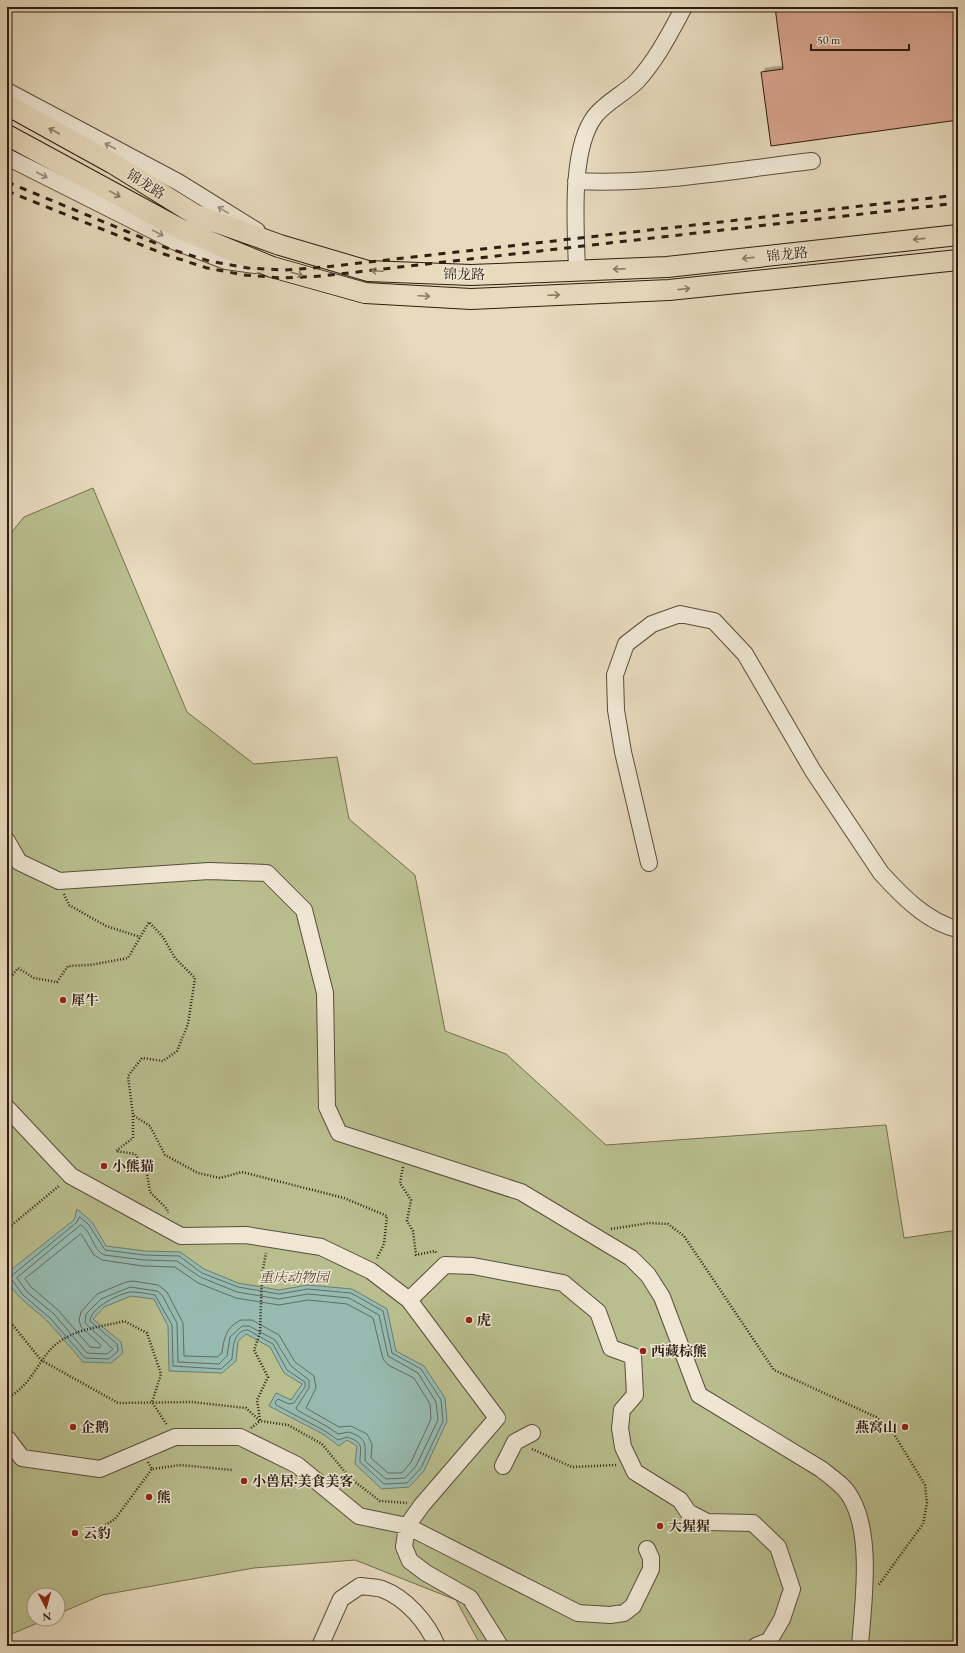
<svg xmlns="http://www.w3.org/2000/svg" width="965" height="1653" viewBox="0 0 965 1653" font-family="'EB Garamond','Noto Serif SC',serif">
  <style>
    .green { fill: #b9be8e; stroke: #746e50 }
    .water { fill: #97bbb1; stroke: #6d7c71 }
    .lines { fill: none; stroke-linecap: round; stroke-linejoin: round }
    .shore { stroke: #626c61; stroke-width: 1 }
    .building { fill: #d6a48d; stroke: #2e1d11; filter: url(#shadow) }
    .minor-casing { stroke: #5c4c3c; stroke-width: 18 }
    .major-casing { stroke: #2e1d11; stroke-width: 22 }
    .path { stroke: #2e1d11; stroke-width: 2.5; stroke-dasharray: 1 2; stroke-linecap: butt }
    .minor { stroke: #efe7d4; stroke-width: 16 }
    .major { stroke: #e7dabd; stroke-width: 20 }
    .rail { stroke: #2e1d11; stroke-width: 3; stroke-dasharray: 7 7; stroke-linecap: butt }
    .oneway { stroke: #8a7c67 }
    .oneway2 { stroke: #988c7c }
    .poi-dot { fill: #8f2418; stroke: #efe7d4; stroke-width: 1.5 }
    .labels { text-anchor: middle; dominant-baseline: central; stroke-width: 3; stroke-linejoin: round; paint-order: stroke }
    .street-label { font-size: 14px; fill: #2e1d11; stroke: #efe7d4 }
    .poi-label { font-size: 14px; font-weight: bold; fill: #2e1d11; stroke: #efe7d4; text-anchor: start }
    .park-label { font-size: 14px; font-style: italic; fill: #584d36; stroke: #efe7d4 }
  </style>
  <defs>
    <filter id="shadow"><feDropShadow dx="3.5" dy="-3.5" stdDeviation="0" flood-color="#0004"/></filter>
  </defs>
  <rect width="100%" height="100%" fill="#e7dabd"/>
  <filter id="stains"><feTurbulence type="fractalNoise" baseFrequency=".005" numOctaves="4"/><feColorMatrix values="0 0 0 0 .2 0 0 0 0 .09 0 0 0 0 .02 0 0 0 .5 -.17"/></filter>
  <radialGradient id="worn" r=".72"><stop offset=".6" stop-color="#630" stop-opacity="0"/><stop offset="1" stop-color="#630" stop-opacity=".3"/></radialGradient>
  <path class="green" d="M93 488 187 712 254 764 337 757 349 819 415 875 445 1031 506 1054 606 1145 886 1125 904 1238 958 1230V1646H481L456 1600 355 1560 254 1568 102 1595 58 1614V1595H34V1619H47L7 1636V538L24 517Z"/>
  <path class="water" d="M77 1209 92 1222 106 1246 145 1251 180 1252 204 1269 238 1283 279 1290 308 1285 352 1289 387 1309 396 1351 424 1366 445 1398 447 1421 424 1471 409 1487 382 1489 355 1464 357 1446 347 1440 339 1446 323 1434 269 1406 276 1393 291 1400 302 1384 284 1373 270 1347 246 1334 238 1341 236 1361 222 1373 169 1371 168 1326 154 1299 131 1296 104 1307 93 1319 121 1342 123 1353 111 1363 83 1362C72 1349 60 1335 48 1322 36 1309 7 1293 7 1273L74 1220Z"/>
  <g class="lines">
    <path class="shore" d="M80 1217 89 1225 105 1250 144 1255 179 1256 202 1273 238 1287 279 1294 308 1289 351 1293 383 1311 392 1353 421 1369 441 1400 443 1421 421 1468 407 1483 384 1484 360 1462C360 1447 365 1443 347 1437L338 1440 325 1431 276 1405 275 1402 278 1399 289 1404 294 1403 305 1387V1382L287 1370 273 1344 248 1330C233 1330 233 1349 232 1359L221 1369 173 1366 172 1325 155 1295C148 1294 140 1292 132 1292 121 1292 90 1308 90 1321L117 1344 118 1351 109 1359 85 1358 50 1318 23 1295 10 1277 76 1223Z
      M81 1225C92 1231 92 1249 104 1255L144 1260 177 1261 200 1277 237 1292 279 1299 308 1294 349 1298 379 1315 388 1356 418 1373 436 1402 438 1420 416 1466 405 1478 386 1479 365 1461C365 1443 368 1439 349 1432L338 1434 328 1427 297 1410 296 1408 309 1388V1380L291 1366 275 1340 249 1326H242L230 1337 227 1356 219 1364 178 1362 177 1323 162 1295 157 1291 130 1287 101 1299 86 1314 85 1323 113 1349 107 1354 87 1353 54 1314 27 1292 17 1278Z
      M81 1234 94 1255 102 1260 143 1266 175 1267 198 1283 236 1298 279 1305 308 1300 347 1304 373 1318 383 1359 388 1365 414 1378 430 1404 431 1419 411 1462 402 1473H388L371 1458 372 1444 367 1434 351 1426 339 1427 306 1408 316 1388 314 1376 295 1362 279 1335 252 1320H241C226 1327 224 1338 222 1353L217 1357 184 1356 183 1323 167 1292 158 1285 133 1281 126 1282 97 1294 81 1312 79 1320 81 1327 101 1345 99 1348 90 1347 58 1310 31 1287 25 1279Z"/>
  </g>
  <path class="building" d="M775 7H958V120L771 146 761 72 783 69Z"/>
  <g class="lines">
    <g class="minor-casing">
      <path id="minor" d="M7 91 178 182 257 231
        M7 157 176 242 226 261 255 265
        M576 181C655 185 733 170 812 161
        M577 271C576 229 569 150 595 116 607 101 624 94 637 81 657 59 670 33 684 7
        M7 841 19 862 59 881 209 871 267 873 304 910 325 993 327 1107 339 1133 521 1192 631 1258 648 1275 662 1297 699 1395 821 1469C831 1477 845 1486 851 1498 873 1536 863 1604 860 1646
        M649 863 623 752 616 710 615 675 626 644 652 624 680 614 714 621 745 654 813 771 881 873C901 895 928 923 958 929
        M7 1108 71 1176 181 1236 246 1235 321 1247 371 1271 409 1300 497 1418 422 1505 407 1526 404 1547 410 1561 426 1573 470 1598 500 1646
        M409 1300 445 1265 473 1266 563 1283 598 1312 611 1348 633 1356 635 1395 622 1410 620 1428 623 1447 635 1472 680 1500 688 1512 707 1522 753 1523 778 1547 792 1589 782 1619 769 1641 756 1646
        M7 1438 22 1458 100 1469 175 1437H240L297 1465 359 1516 407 1526 578 1613 610 1615 624 1613 633 1606 651 1569V1558L647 1549
        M503 1466 515 1442 532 1433
        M320 1646 341 1599 360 1586C367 1587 375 1587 382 1589 406 1598 427 1622 437 1646"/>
    </g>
    <g class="major-casing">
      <path id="major" d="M7 105 112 163 196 215 280 245 368 271 471 275 667 267 958 235
        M7 135 182 230 272 267 365 293 471 299 669 290 958 260"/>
    </g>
    <path class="path" d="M64 894 69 905 106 926 140 937
      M7 982 18 968 34 978 57 982 68 966 90 965 128 958 149 922 163 937 175 958 195 978 188 1024 177 1051 163 1061 142 1058 128 1076 133 1115 150 1126 165 1155 198 1173 220 1178 242 1172 344 1198 387 1216 384 1244 377 1258
      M133 1116V1138L116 1151 135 1154 147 1173 150 1192 167 1209 168 1213
      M403 1167 400 1183 411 1200 407 1221 413 1231 416 1255 435 1251 437 1254
      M7 1229 60 1185
      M611 1229 649 1223 668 1224 684 1236 774 1370 876 1417 894 1434 925 1485 927 1503 923 1524 878 1586
      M7 1318 41 1360 118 1403 192 1402 246 1408 260 1421 288 1425 322 1444 350 1478 380 1501 407 1503
      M7 1398C12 1395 18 1392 22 1387 36 1374 43 1353 59 1342 78 1328 102 1327 124 1321L147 1333 161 1374 152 1402 167 1425
      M260 1420 257 1400 268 1377 254 1350 260 1333 262 1274 266 1253
      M251 1428 260 1421
      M532 1449 572 1467 617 1465
      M148 1462 152 1469 181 1465 232 1470
      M85 1538 115 1519 152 1469"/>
    <use href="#minor" class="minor"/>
    <use href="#major" class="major"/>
    <path class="rail" d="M7 182 167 248 209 261 248 268 285 270 325 267 958 195
      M7 191 164 254 207 268 244 275 283 278 322 276 958 203"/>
  </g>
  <defs><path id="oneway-shaft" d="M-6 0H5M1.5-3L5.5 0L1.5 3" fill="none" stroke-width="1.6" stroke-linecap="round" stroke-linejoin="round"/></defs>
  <g class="oneway">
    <use href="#oneway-shaft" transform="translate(54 131) rotate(-152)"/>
    <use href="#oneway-shaft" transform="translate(115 194) rotate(29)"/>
    <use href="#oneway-shaft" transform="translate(919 239) rotate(174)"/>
    <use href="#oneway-shaft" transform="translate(748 258) rotate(174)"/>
    <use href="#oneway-shaft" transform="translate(619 269) rotate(178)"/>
    <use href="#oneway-shaft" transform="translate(377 271) rotate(-177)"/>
    <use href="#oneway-shaft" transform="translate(297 274) rotate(16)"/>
    <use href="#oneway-shaft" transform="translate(684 289) rotate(-6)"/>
    <use href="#oneway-shaft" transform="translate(554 295) rotate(-2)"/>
    <use href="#oneway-shaft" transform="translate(424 296) rotate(3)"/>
  </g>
  <g class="oneway2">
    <use href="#oneway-shaft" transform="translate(110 146) rotate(-152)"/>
    <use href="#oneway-shaft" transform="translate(42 175) rotate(27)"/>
    <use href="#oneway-shaft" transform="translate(223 210) rotate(-148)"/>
    <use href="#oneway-shaft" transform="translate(158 233) rotate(27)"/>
  </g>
  <g class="poi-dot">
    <circle cx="63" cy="1000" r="4"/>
    <circle cx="104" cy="1166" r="4"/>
    <circle cx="469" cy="1320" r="4"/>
    <circle cx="643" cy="1351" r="4"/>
    <circle cx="73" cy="1427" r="4"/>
    <circle cx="905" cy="1427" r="4"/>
    <circle cx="244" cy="1481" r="4"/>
    <circle cx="149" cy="1497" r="4"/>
    <circle cx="660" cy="1526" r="4"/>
    <circle cx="75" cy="1533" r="4"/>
  </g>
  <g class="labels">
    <g class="street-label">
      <text transform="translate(146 184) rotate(32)">锦龙路</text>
      <text transform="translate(787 254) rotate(-6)">锦龙路</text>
      <text transform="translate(464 274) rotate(1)">锦龙路</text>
    </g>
    <g class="poi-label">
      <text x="71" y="1000">犀牛</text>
      <text x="112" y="1166">小熊猫</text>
      <text x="477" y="1320">虎</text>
      <text x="651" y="1351">西藏棕熊</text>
      <text x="81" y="1427">企鹅</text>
      <text x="897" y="1427" text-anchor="end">燕窝山</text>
      <text x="252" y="1481">小兽居·美食美客</text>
      <text x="157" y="1497">熊</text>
      <text x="668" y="1526">大猩猩</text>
      <text x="83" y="1533">云豹</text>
    </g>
    <g class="park-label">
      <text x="294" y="1277">重庆动物园</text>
    </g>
  </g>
  <rect width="965" height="1653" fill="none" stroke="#e7dabd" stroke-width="24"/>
  <rect x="8" y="8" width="949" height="1637" fill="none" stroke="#2e1d11" stroke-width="2"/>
  <rect x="12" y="12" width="941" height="1629" fill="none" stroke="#2e1d11"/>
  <g transform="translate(46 1607) rotate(174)"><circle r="19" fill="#efe7d4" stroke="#a29686"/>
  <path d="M0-3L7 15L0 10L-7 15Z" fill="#8f2418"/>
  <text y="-6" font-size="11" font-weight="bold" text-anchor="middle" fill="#2e1d11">N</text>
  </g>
  <path d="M811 44v6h98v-6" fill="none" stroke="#2e1d11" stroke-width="2"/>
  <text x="817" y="44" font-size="12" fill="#2e1d11" stroke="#efe7d4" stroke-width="3" paint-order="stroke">50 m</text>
  <rect width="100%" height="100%" filter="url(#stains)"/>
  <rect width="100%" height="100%" fill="url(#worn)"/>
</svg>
